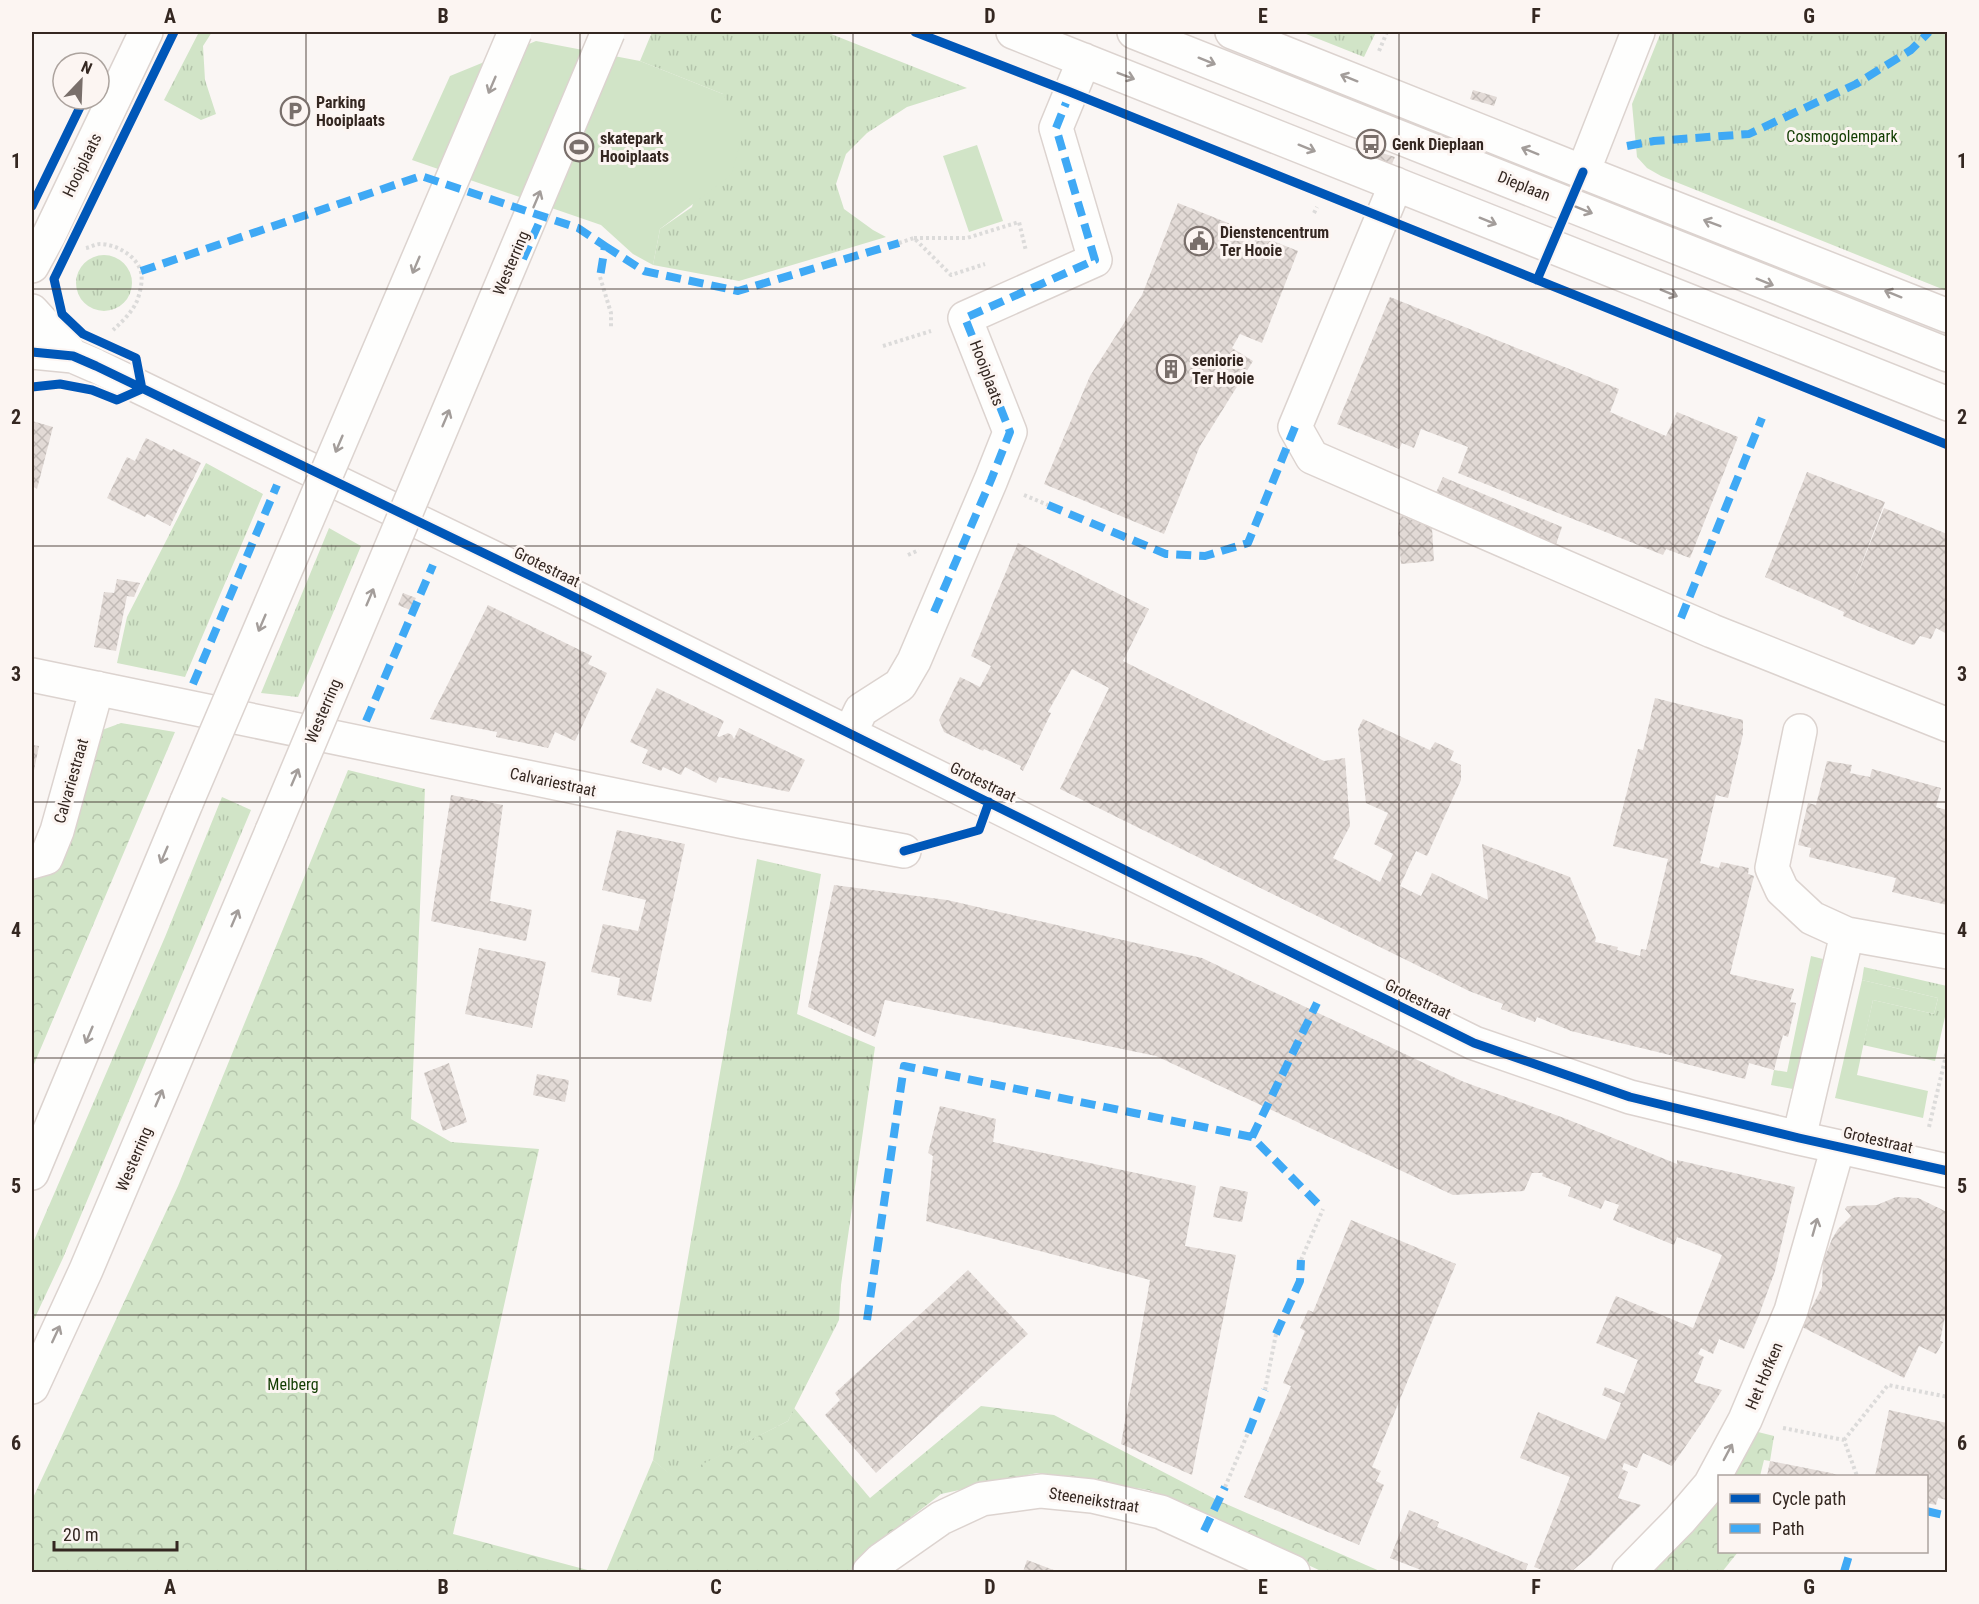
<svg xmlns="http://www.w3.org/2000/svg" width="1979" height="1604" viewBox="0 0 1979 1604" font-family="'Roboto Condensed',sans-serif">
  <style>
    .grass { fill: url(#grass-tufts) }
    .forest { fill: url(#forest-crowns) }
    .garden { fill: #d1e4c7 }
    .building { fill: url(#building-cross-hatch) }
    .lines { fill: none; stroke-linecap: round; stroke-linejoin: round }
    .minor-casing { stroke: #dcd3cf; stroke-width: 36 }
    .major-casing { stroke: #dcd3cf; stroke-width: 36 }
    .highway-casing { stroke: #dcd3cf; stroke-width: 36 }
    .path { stroke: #dcdbda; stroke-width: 4; stroke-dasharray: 3 3; stroke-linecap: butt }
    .minor { stroke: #fefefd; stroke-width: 33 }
    .major { stroke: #fefefd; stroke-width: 33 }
    .highway { stroke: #fefefd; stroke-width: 33 }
    .highway-bridge-casing { stroke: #dcd3cf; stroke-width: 36; stroke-linecap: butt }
    .highway-bridge { stroke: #fefefd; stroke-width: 33 }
    .quiet { stroke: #3fa9f5; stroke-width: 8; stroke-dasharray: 15 8; stroke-linecap: butt }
    .cycleway-casing { stroke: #fcf5f2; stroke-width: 13 }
    .cycleway { stroke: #0057b8; stroke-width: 9 }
    .oneway { stroke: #a39d9a }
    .grid { fill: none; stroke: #342721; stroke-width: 1.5; stroke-opacity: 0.55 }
    .labels { text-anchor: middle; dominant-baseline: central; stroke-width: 6; stroke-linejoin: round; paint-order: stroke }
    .poi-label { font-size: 16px; font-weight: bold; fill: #342721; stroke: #fcf5f2; text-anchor: start }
    .park-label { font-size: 16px; fill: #113c00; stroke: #fcf5f2 }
    .street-label { font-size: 16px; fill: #342721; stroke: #fcf5f2 }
    .neatline { fill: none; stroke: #342721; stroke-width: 2 }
    .grid-label { font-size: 20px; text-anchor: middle; font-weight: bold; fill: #342721 }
  </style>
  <defs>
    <pattern id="grass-tufts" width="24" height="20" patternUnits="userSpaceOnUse" patternTransform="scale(1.5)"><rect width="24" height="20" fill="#d1e4c7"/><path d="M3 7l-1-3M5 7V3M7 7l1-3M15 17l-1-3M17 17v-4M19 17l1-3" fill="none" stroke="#b4c4ab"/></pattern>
    <pattern id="forest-crowns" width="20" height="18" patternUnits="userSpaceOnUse" patternTransform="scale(1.5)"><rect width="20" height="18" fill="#d1e4c7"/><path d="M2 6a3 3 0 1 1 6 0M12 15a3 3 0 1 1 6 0" fill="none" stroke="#b4c4ab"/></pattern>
    <pattern id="building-cross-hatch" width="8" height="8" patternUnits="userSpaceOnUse" patternTransform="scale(1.5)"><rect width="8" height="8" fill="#e2dad6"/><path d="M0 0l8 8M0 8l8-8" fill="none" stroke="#c2bbb7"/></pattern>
  </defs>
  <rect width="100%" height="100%" fill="#faf6f4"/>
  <path class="grass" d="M199 32H212L203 46 205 80 216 114 201 120 164 100Z
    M652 32H826L967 88 907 107 867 133 846 154 836 184 844 209 873 230 886 237 739 281 653 265 660 229 692 207 723 94 640 61Z
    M1301 32H1376L1364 57Z
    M1661 32H1947V291L1661 176 1647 168 1637 157 1632 104Z
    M76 283a28 28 0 1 1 56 0a28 28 0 1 1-56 0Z
    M206 463 263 494 185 677 117 663 127 617Z
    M329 528 361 546 298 697 261 693Z
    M222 797 251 810 63 1258 32 1324V1245L165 937Z
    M757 859 821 874 797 1014 875 1047 841 1285 839 1320 788 1421 675 1479 653 1460Z
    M1864 967 1947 986V1008L1935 1061 1863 1045 1873 1000 1934 1014 1938 998 1862 980Z"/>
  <path class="forest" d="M121 723 175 732 32 1069V874L102 730Z
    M348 770 425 789 411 1119 451 1142 539 1149 453 1534 595 1572H32V1500L178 1186Z
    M981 1406 1054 1415 1217 1500 1382 1572H1323L1149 1490 1037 1473 941 1494 875 1545 850 1572H606L653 1460 675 1478 788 1421 794 1408 870 1498Z
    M1750 1430 1774 1436 1770 1461 1764 1460 1760 1476H1723Z
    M1719 1483 1720 1552H1738L1722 1572H1644Z"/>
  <path class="garden" d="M536 41 640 61 723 94 743 134 731 175 660 229 653 265 633 254 601 225 412 160 450 76Z
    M977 145 1003 221 969 232 943 156Z
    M1811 956 1823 959 1793 1089 1771 1085 1774 1070 1787 1072Z
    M1862 980 1938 998 1934 1014 1873 1000 1857 1075 1928 1091 1923 1118 1835 1098Z"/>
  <path class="building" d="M1473 90 1497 97 1494 106 1470 99Z
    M1372 150 1395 157 1392 164 1369 157Z
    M1178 203 1298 251 1262 343 1240 334 1232 348 1253 361 1200 446 1164 534 1044 484 1090 376 1142 295Z
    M1390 297 1619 389 1610 412 1666 436 1677 412 1738 437 1690 558 1666 549 1663 555 1458 473 1468 447 1421 429 1414 448 1402 443 1399 449 1337 424Z
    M32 421 53 427 37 489 32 486Z
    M146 438 172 451 173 449 201 463 170 526 147 514 145 517 107 498 127 457 135 461Z
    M1807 472 1885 502 1849 597 1884 508 1947 534V634L1936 628 1931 639 1920 636 1914 645 1910 644 1843 616 1844 612 1765 577Z
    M1443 477 1562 527 1554 550 1434 497Z
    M1400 515 1432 528 1434 561 1401 564 1398 530Z
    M1018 543 1149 609 1123 661 1324 761 1345 758 1350 826 1333 858 1380 882 1393 854 1374 844 1388 813 1366 803 1358 729 1363 719 1430 750 1435 742 1454 751 1450 760 1461 765V780L1427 856 1416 851 1400 886 1421 896 1432 873 1488 900 1482 844 1570 877 1596 938 1595 942 1618 947 1617 950 1640 956 1641 949 1646 950 1668 859 1613 846 1638 749 1643 750 1655 698 1743 720V734L1728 798 1716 795 1700 863 1719 868 1721 862 1749 868 1748 874 1754 876 1730 974 1794 989 1790 1002 1796 1003 1788 1037 1783 1035 1774 1070 1749 1063 1745 1079 1674 1061V1056L1571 1031 1537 1017 1535 1022 1501 1009 1503 1004 1469 991 1060 789 1109 688 1072 669 1048 712 1051 713 1023 771 1020 769 1021 766 984 749 983 751 944 732 939 720 960 677 980 687 991 666 971 656Z
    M117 579 140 583 134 597 127 596 116 651 94 647 104 592 114 593Z
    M403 593 416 598 410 610 398 605Z
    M488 605 592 656 588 664 607 673 575 741 555 732 548 748 496 737 497 732 430 719Z
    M657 688 724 721 717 736 719 737 728 733 732 735 734 739 739 728 805 760 789 792 719 777 716 783 685 767 681 775 663 767 661 771 642 763 648 750 630 742Z
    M32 745 39 746 33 775H32Z
    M1827 761 1852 765 1850 773 1870 777 1872 769 1941 788 1936 807 1947 810V905L1892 892 1896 878 1809 857 1811 848 1798 845 1808 803 1816 805Z
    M451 795 503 805 490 901 532 910 526 941 431 921Z
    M617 830 685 844 651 1002 617 995 620 978 591 972 603 924 638 931 646 900 602 890Z
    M834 885 947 900 1202 958 1464 1082 1564 1118 1677 1164V1160L1795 1187 1775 1271 1759 1315 1744 1349 1719 1339 1713 1354 1701 1348 1698 1354 1704 1357 1694 1382 1722 1390 1703 1421 1672 1466 1643 1453 1637 1468 1624 1463 1622 1469 1628 1472 1618 1498 1641 1505 1591 1555 1571 1572H1548L1534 1567 1570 1477 1520 1458 1538 1412 1606 1440 1621 1403 1602 1395 1605 1387 1624 1394 1638 1360 1596 1343 1616 1296 1693 1328 1722 1255 1677 1237 1674 1245 1613 1220 1619 1205 1605 1200 1601 1209 1568 1196 1571 1187 1542 1176 1543 1173H1532L1524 1191 1453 1195 1156 1056 885 1000 875 1037 808 1007Z
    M479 948 546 962 532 1028 465 1014Z
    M449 1063 467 1122 443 1131 424 1073Z
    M537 1074 568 1080 569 1081 565 1102 533 1095Z
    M940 1106 996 1119 993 1142 1196 1186 1185 1246 1236 1255 1192 1475 1121 1444 1150 1280 926 1221 933 1156 928 1153Z
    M1220 1186 1248 1192 1242 1222 1213 1217Z
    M1896 1197 1918 1198 1947 1212V1307L1940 1341 1943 1342 1936 1354 1919 1346 1904 1378 1802 1327 1822 1287 1823 1262 1832 1239 1838 1229 1851 1216 1845 1209 1847 1206 1877 1205Z
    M1351 1220 1456 1264 1372 1467 1381 1471 1376 1481 1384 1485 1359 1545 1244 1497 1291 1386 1283 1383 1305 1331 1300 1328 1308 1310 1313 1312Z
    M968 1270 1028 1334 876 1473 825 1415 840 1400 835 1393Z
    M1889 1410 1947 1423V1500L1938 1498 1936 1505 1926 1503V1476H1875Z
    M1770 1461 1831 1473 1840 1476H1767Z
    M1409 1510 1439 1522 1437 1527 1528 1564 1525 1572H1426L1390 1558Z
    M1027 1560 1059 1572H1023Z"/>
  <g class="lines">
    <g class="minor-casing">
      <path id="minor" d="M1013 32 1948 404
        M1583 172 1638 32
        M1396 184 1295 427 1312 457 1712 631 1948 725
        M32 266 49 235 146 32
        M32 311 73 356
        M32 352 73 356 96 366 560 590 1474 1043 1630 1097 1799 1138 1948 1171
        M32 675 745 822 904 851
        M1800 731 1772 868 1782 890 1812 918 1847 934
        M850 733 861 710 900 685 914 661 991 480 1010 432 965 318 1095 260 1056 128 1084 60
        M32 862 46 858 57 831 97 688
        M1799 1138 1847 934 1948 952
        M869 1572 881 1560 941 1518 982 1499 1041 1491 1092 1496 1161 1512 1293 1572
        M1629 1572 1680 1520 1710 1485 1745 1420 1791 1311 1838 1147"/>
    </g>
    <g class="major-casing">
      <path id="major" d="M1134 32 1948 355
        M1232 32 1583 172 1948 316"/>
    </g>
    <g class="highway-casing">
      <path id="highway" d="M32 1173 187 801
        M32 1387 86 1270 272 831"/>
    </g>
    <path class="path" d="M1379 51 1387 32
      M1314 213 1317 207
      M914 238H967L1019 222 1026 251
      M899 243 914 238 951 275 985 264
      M86 248C91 247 96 244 100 244 116 244 137 256 141 272 143 281 140 293 137 301 132 312 122 322 113 330
      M600 277 611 313V327
      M883 346 931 331
      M1024 495 1048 505
      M908 555 919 550
      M1929 1127 1948 1047
      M1301 1260 1323 1209
      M1265 1390 1276 1334
      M1783 1428 1844 1440 1857 1476
      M1844 1440 1888 1385 1948 1397
      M1225 1487 1248 1433"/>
    <use href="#minor" class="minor"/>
    <use href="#major" class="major"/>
    <use href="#highway" class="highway"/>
    <g class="highway-bridge-casing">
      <path id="highway-bridge" d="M187 801 515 32
        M272 831 608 32"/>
    </g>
    <use href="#highway-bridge" class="highway-bridge"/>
    <path class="quiet" d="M1627 146 1654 141 1749 134 1856 84 1911 50 1929 32
      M605 246 644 271 738 291 899 243
      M523 259 542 216
      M141 271 421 176 578 228 605 246 600 277
      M1048 505 1166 554 1205 556 1248 543 1295 427
      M934 612 991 480 1010 432 965 318 1095 260 1056 128 1066 103
      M1681 618 1762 418
      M193 684 277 485
      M366 721 433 565
      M1252 1137 1317 1003
      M867 1320 904 1066 1252 1137 1323 1209
      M1276 1334 1300 1281 1301 1260
      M1248 1433 1265 1390
      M1926 1511 1948 1516
      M1204 1531 1225 1487
      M1844 1572 1850 1552"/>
    <g class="cycleway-casing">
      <path id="cycleway" d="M915 32 1070 92 1948 445
        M32 206 84 99
        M1537 280 1583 172
        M32 352 73 356 96 366 560 590 1474 1043 1630 1097 1799 1138 1948 1171
        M32 387 60 384 92 390 117 400 142 389 136 358 83 334 62 314 54 279 174 32
        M904 851 979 830 989 802"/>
    </g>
    <use href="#cycleway" class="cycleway"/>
  </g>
  <defs><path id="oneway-shaft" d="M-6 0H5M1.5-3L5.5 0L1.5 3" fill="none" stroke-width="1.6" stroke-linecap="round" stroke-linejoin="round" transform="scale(1.5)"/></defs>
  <g class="oneway">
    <use href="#oneway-shaft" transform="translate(1207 61) rotate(22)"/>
    <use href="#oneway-shaft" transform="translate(1126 76) rotate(21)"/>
    <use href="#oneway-shaft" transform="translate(1349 78) rotate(-158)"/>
    <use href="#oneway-shaft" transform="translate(492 85) rotate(113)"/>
    <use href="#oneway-shaft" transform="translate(1307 148) rotate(22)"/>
    <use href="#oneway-shaft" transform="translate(1530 151) rotate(-158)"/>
    <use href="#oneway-shaft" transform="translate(537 199) rotate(-67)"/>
    <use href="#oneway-shaft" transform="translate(1584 210) rotate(22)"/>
    <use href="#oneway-shaft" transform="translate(1488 221) rotate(22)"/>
    <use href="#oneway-shaft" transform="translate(1712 223) rotate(-159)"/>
    <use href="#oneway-shaft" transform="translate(416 265) rotate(113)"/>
    <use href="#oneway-shaft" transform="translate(1765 282) rotate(22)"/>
    <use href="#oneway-shaft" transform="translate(1669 293) rotate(22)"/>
    <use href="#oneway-shaft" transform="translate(1893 294) rotate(-158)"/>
    <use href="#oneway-shaft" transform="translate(446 418) rotate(-67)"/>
    <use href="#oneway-shaft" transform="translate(339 444) rotate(113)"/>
    <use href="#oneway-shaft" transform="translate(370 597) rotate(-67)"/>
    <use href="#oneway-shaft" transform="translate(262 623) rotate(113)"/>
    <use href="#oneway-shaft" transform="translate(295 777) rotate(-67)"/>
    <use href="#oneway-shaft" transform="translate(164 855) rotate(113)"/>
    <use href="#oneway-shaft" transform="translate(235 918) rotate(-67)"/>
    <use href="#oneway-shaft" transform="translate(89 1035) rotate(113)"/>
    <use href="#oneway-shaft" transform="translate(159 1098) rotate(-67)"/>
    <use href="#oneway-shaft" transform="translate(1815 1227) rotate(-74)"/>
    <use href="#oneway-shaft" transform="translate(56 1334) rotate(-65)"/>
    <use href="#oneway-shaft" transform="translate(1728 1452) rotate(-62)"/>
  </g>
  <path class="grid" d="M306 32V1572M580 32V1572M853 32V1572M1126 32V1572M1399 32V1572M1673 32V1572M32 289H1948M32 546H1948M32 802H1948M32 1058H1948M32 1315H1948"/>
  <defs>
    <g id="parking-ring" transform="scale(1.5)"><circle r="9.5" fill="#fcf5f2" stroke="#796f6b" stroke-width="1.5"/><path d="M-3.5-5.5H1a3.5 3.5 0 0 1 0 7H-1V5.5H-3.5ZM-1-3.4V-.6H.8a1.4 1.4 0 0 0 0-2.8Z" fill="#796f6b"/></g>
    <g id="bus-ring" transform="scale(1.5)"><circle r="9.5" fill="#fcf5f2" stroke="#796f6b" stroke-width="1.5"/><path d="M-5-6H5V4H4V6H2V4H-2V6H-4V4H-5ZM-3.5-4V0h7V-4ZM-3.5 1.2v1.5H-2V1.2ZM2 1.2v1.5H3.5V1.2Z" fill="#796f6b"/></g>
    <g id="stadium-ring" transform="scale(1.5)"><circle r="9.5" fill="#fcf5f2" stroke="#796f6b" stroke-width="1.5"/><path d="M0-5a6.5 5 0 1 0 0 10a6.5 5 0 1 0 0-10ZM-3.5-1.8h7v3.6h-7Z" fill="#796f6b"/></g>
    <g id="civic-ring" transform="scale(1.5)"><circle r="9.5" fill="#fcf5f2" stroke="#796f6b" stroke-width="1.5"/><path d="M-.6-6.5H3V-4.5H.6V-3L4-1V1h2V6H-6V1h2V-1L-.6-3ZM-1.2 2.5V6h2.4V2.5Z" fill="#796f6b"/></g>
    <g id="building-ring" transform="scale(1.5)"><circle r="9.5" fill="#fcf5f2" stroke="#796f6b" stroke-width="1.5"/><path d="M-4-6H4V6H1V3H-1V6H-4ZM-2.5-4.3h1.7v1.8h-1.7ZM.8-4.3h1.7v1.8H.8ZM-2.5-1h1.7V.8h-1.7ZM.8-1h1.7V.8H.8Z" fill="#796f6b"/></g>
  </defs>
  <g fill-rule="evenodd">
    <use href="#parking-ring" x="295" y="111"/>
    <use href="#bus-ring" x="1371" y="144"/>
    <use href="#stadium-ring" x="579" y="147"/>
    <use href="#civic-ring" x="1199" y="241"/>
    <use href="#building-ring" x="1171" y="369"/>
  </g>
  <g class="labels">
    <g class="poi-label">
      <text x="316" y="102">Parking<tspan x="316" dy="18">Hooiplaats</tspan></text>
      <text x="600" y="138">skatepark<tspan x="600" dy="18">Hooiplaats</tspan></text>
      <text x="1392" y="144">Genk Dieplaan</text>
      <text x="1220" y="232">Dienstencentrum<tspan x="1220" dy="18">Ter Hooie</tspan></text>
      <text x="1192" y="360">seniorie<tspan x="1192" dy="18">Ter Hooie</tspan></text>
    </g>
    <g class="park-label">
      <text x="1842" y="136">Cosmogolempark</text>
      <text x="293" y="1384">Melberg</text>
    </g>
    <g class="street-label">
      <text transform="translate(82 165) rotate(-64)">Hooiplaats</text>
      <text transform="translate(1524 186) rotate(22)">Dieplaan</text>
      <text transform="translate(511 263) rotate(-67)">Westerring</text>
      <text transform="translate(987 373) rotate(69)">Hooiplaats</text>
      <text transform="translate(547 567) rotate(26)">Grotestraat</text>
      <text transform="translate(323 711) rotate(-67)">Westerring</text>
      <text transform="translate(71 781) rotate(-74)">Calvariestraat</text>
      <text transform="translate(553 782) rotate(12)">Calvariestraat</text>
      <text transform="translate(983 782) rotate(26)">Grotestraat</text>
      <text transform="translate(1418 999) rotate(26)">Grotestraat</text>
      <text transform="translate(1878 1140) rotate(13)">Grotestraat</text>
      <text transform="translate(134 1159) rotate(-67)">Westerring</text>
      <text transform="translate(1764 1376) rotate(-67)">Het Hofken</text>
      <text transform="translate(1094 1500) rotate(9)">Steeneikstraat</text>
    </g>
  </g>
  <rect width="1979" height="1604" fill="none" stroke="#fcf5f2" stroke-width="66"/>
  <rect x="1718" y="1475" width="210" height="78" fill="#fcf5f2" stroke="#aca39e" stroke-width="1.5"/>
  <rect x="1730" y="1494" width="30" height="9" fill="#0057b8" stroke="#aca39e" stroke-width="1.5"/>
  <text x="1772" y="1505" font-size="18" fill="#342721">Cycle path</text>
  <rect x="1730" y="1524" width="30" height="9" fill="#3fa9f5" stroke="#aca39e" stroke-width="1.5"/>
  <text x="1772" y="1535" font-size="18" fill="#342721">Path</text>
  <g transform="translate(81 81) rotate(23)"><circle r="28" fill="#fcf5f2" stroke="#aca39e" stroke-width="1.5"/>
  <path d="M0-4.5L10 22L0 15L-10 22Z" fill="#796f6b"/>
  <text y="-9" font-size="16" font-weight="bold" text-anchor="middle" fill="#342721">N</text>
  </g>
  <path d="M54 1541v9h123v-9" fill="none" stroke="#342721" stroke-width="3"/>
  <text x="63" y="1541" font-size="18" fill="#342721" stroke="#fcf5f2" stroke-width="4.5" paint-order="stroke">20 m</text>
  <rect x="33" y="33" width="1913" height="1538" class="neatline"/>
  <g class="grid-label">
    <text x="170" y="23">A</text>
    <text x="443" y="23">B</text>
    <text x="716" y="23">C</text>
    <text x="990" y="23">D</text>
    <text x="1263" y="23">E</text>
    <text x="1536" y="23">F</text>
    <text x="1809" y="23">G</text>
    <text x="16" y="168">1</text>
    <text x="1962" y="168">1</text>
    <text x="16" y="424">2</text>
    <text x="1962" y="424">2</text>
    <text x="16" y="681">3</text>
    <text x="1962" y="681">3</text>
    <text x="16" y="937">4</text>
    <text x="1962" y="937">4</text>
    <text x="16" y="1193">5</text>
    <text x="1962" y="1193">5</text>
    <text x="16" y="1450">6</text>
    <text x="1962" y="1450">6</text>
    <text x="170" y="1594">A</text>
    <text x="443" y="1594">B</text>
    <text x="716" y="1594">C</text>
    <text x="990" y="1594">D</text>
    <text x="1263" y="1594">E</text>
    <text x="1536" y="1594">F</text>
    <text x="1809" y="1594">G</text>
  </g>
</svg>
